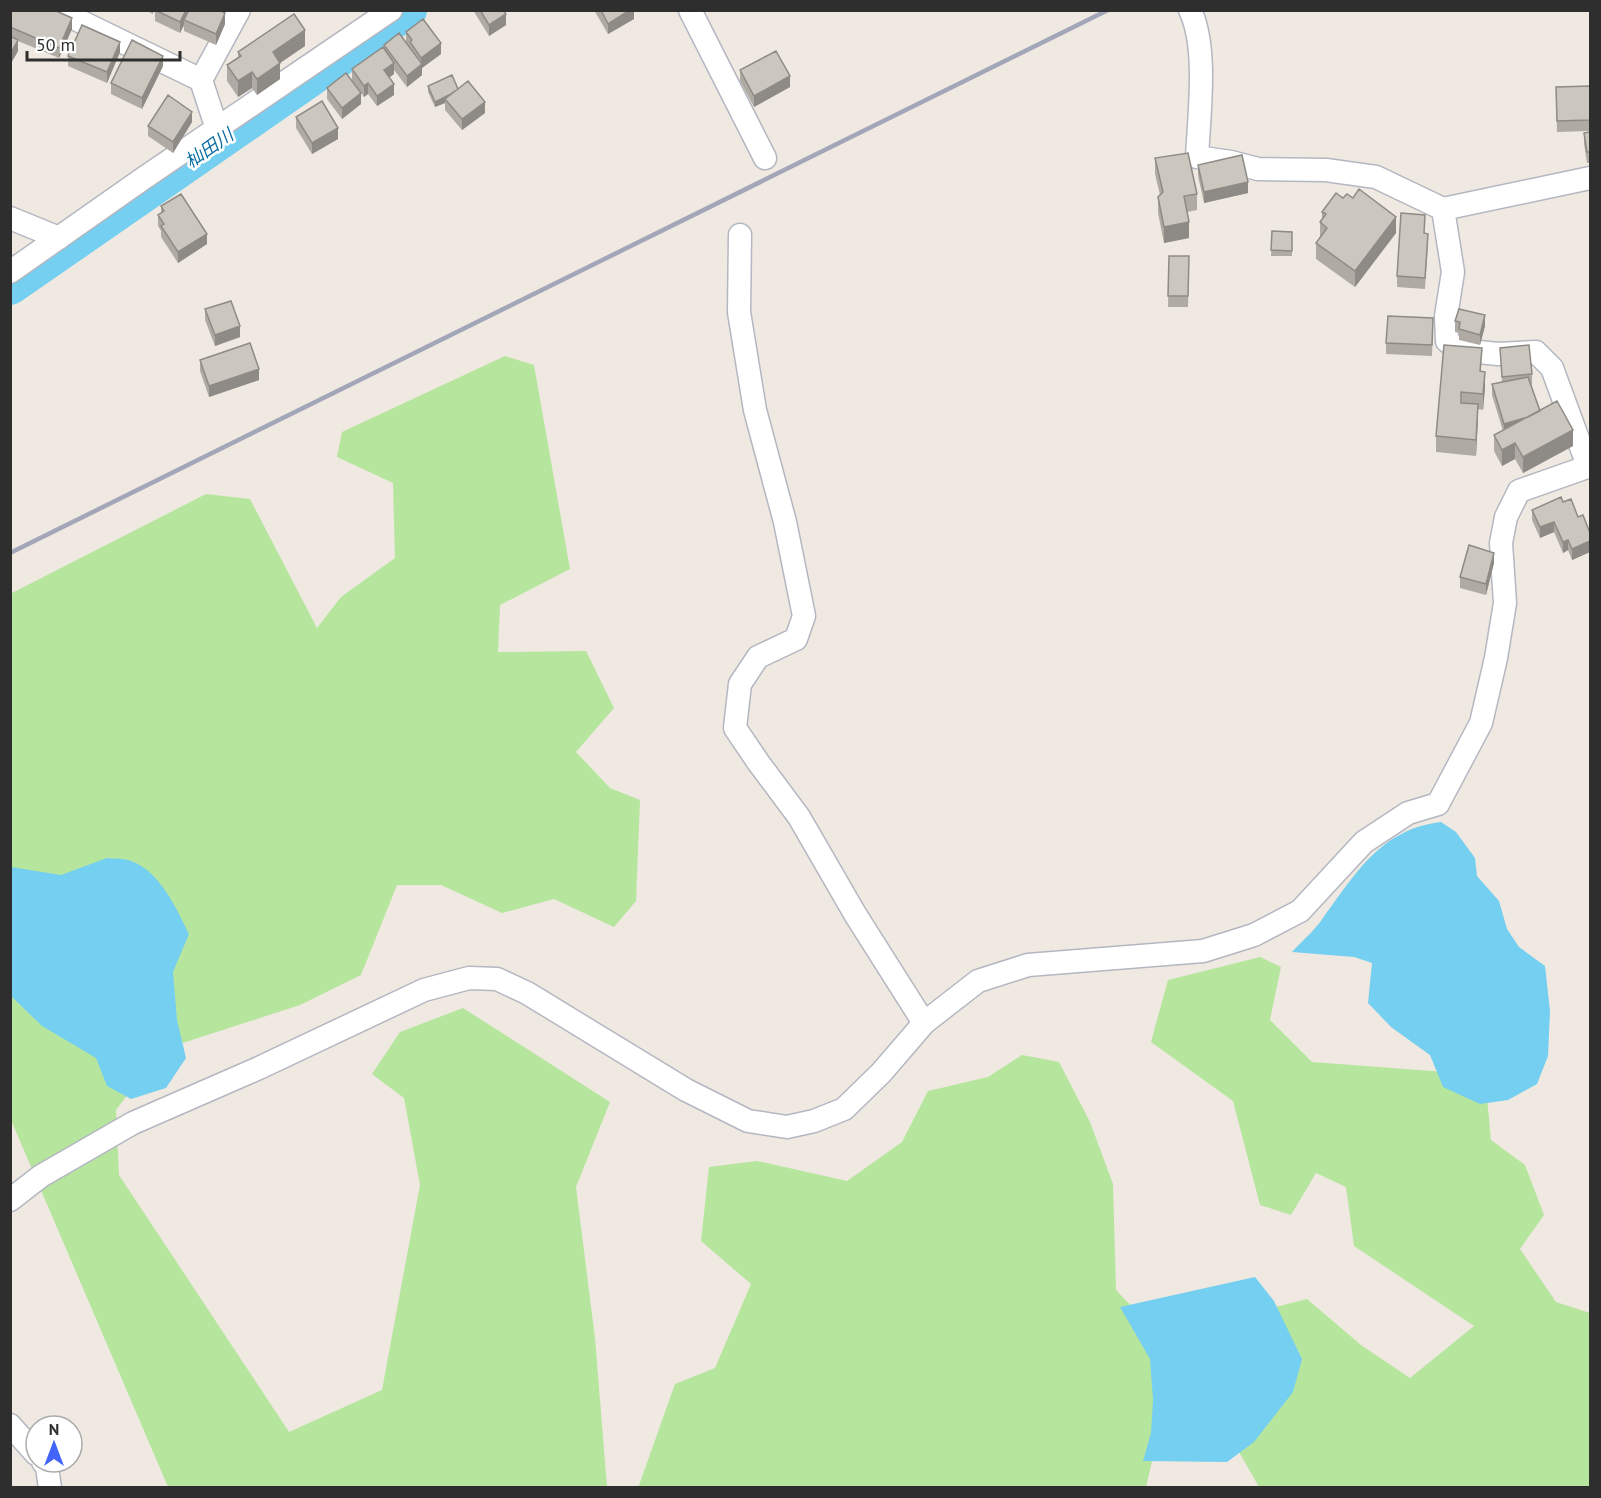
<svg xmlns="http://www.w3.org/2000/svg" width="1601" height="1498" viewBox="0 0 1601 1498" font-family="'PT Sans','Noto Sans JP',sans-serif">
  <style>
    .green { fill: #b6e59e }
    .water { fill: #75cff0 }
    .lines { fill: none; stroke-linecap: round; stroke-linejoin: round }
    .river { stroke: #75cff0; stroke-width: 38 }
    .minor-casing { stroke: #b4b7c1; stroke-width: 25 }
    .minor { stroke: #fff; stroke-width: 22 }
    .rail { stroke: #a3a6b8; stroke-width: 4.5 }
    .wall { fill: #afaba4 }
    .shaded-wall { fill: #8e8b86 }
    .building { fill: #cbc7bf; stroke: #8e8b86; stroke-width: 1.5 }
    .labels { text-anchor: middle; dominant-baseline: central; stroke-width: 5; stroke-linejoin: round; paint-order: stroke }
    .water-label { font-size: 18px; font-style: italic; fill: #0d6fa3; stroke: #fff }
  </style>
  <rect width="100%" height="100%" fill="#efe9e1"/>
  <path class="green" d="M505 356 534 365 570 569 500 605 498 652 586 651 614 708 576 752 610 788 640 800 636 901 614 927 554 899 502 913 441 885H397L361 975 300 1005 161 1050 116 1110 119 1175 289 1432 382 1390 420 1185 404 1098 372 1074 400 1032 463 1008 610 1102 576 1187 595 1338 607 1487H168L11 1120 10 594 206 494 250 499 317 628 341 597 395 558 393 483 337 457 342 432Z
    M1260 957 1281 967 1270 1020 1312 1062 1445 1072 1486 1087 1491 1140 1525 1165 1544 1215 1520 1249 1556 1302 1590 1313V1487H1259L1231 1438 1237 1317 1307 1299 1361 1345 1410 1378 1474 1326 1354 1246 1346 1187 1316 1173 1291 1215 1260 1205 1233 1101 1151 1042 1168 980Z
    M1022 1055 1059 1062 1090 1122 1113 1184 1116 1290 1149 1325 1171 1378 1146 1487 638 1488 675 1384 715 1368 751 1284 701 1241 709 1167 757 1161 847 1181 902 1142 928 1091 988 1077Z"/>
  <path class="water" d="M1441 822 1456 832 1475 858 1477 876 1499 901 1507 929 1519 947 1545 966 1550 1011 1548 1056 1537 1084 1508 1100 1480 1104 1443 1087 1430 1055 1391 1027 1368 1003 1372 963 1354 957 1292 952C1302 941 1315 930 1323 918 1356 873 1381 829 1441 822Z
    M107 858C115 859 124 858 131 861 160 871 176 908 189 934L173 972 177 1020 186 1058 166 1088 131 1099 107 1086 96 1058 42 1026 11 996V867L61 875Z
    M1255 1277 1274 1301 1302 1359 1293 1392 1254 1442 1227 1462 1143 1461 1151 1433 1153 1400 1150 1359 1120 1307Z"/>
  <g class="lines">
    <path class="river" d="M10 286 408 10"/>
    <g class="minor-casing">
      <path id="minor" d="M57 10 201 80 217 129
        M690 10 765 158
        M1190 10C1208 47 1199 115 1197 157L1231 162 1258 169 1326 170 1376 177 1443 209 1590 178
        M201 80 239 10
        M1443 209 1453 272 1446 316 1447 341 1459 350 1498 354 1536 352 1552 368 1588 466
        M10 218 59 238
        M740 235 739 312 755 410 785 522 804 616 796 639 758 657 740 684 735 728 758 762 799 817 855 914 924 1023
        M10 272 144 178 391 10
        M10 1200 41 1176 133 1123 259 1068 424 990 469 978 497 979 527 993 686 1090 748 1121 787 1127 814 1121 844 1109 881 1073 924 1023 978 981 1028 965 1203 951 1254 935 1300 911 1364 842 1408 813 1438 804 1481 723 1496 658 1505 603 1501 543 1506 517 1519 491 1590 466
        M10 1425 36 1454
        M43 1462 47 1467 50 1488"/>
    </g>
    <use href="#minor" class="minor"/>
    <path class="rail" d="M10 553 1108 10"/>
  </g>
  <path class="wall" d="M10 10 72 29 59 58 18 41V51L10 65Z
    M145 10H154L153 14Z
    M473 10H503L506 25 489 36Z
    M594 10H634V19L608 34Z
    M155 11 225 24 216 45 184 31V25L180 33 155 21Z
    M406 32 441 54 422 68V75L407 87 394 70V74L389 78 394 95 377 106 368 94 364 97 361 93V104L342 119 327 99V88L352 80V69L384 49V45L406 42Z
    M305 46 280 63V79L257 95 252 88 238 97 227 81V65L238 57V52Z
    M120 52 107 83 68 66V56Z
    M163 66 142 109 111 94V83Z
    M740 70 790 87 754 107 740 81Z
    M428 86 458 89 485 113 462 130 445 110V103L435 107 428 92Z
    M1590 86V131L1557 132 1556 87Z
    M296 117 338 139 312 154 296 128Z
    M192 122 173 153 148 136V126Z
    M1590 132V163H1587L1584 144V133Z
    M1155 158 1197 194V210L1187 212 1189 238 1164 243 1158 213V197L1160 195 1155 174Z
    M1198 165 1248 193 1204 203 1198 176Z
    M1343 198 1396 233 1355 287 1316 259V243L1320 238V222L1322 220V212Z
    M161 206 207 244 178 263 161 237V231L158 226V215L161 213Z
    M1272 231 1292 232V256H1271Z
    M1425 233 1428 244 1425 289 1397 287V276Z
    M1169 256H1189L1188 307H1168Z
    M205 309 240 337 215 346 205 320Z
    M1455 321 1485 326 1480 345 1459 340V333L1455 332Z
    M1433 328 1432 356 1386 354V343Z
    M1482 348 1481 371 1485 388 1483 410 1478 409 1476 456 1436 452V436Z
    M1500 348 1532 374V385H1531L1540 411 1573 446 1523 473 1515 459 1502 466 1494 451V435L1503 431 1492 395V384L1502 382Z
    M200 360 259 380 209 397 200 371Z
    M1563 502 1578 517 1590 533V552L1572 560 1568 550 1563 553 1554 532 1540 538 1532 520V510Z
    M1494 563 1486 595 1460 588V577Z"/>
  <path class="shaded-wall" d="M186 10H191L184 20V25L180 33V22Z
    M630 10H634V19L608 34V24Z
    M225 13V24L216 45V34Z
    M506 14V25L489 36V25Z
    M72 18V29L59 58V48Z
    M305 30V46L280 63V79L257 95V79L273 52Z
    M18 40V51L10 65V54Z
    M120 42V52L107 83V72Z
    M441 43V54L422 68V75L407 87V76L421 65V58Z
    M163 56V66L142 109V98Z
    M394 63V74L384 81V70Z
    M252 72V88L238 97V81Z
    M790 76V87L754 107V96Z
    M368 83V94L364 97V86Z
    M394 84V95L377 106V96Z
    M459 91 445 99V103L435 107V102Z
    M361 93V104L342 119V108Z
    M485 102V113L462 130V119Z
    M192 112V122L173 153V142Z
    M338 128V139L312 154V143Z
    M1248 182V193L1204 203V192Z
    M1396 217V233L1355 287V271Z
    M1189 222V238L1164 243V227Z
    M207 234V244L178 263V252Z
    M1485 315V326L1480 345V335Z
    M240 326V337L215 346V335Z
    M259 369V380L209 397V386Z
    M1485 372V388L1483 410V394Z
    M1478 404V420L1476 456V440Z
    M1540 413 1504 435V424Z
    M1573 430V446L1523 473V457Z
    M1515 443V459L1502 466V450Z
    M1554 522V532L1540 538V527Z
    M1568 540V550L1563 553V542Z
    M1590 541V552L1572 560V549Z
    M1494 553V563L1486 595V584Z"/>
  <path class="building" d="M10 10H54L72 18 59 48 10 27Z
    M155 10H186L180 22Z
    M189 10H219L225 13 216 34 184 20Z
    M480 10H503L506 14 489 25Z
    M601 10H630L608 24Z
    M294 14 305 30 273 52 280 63 257 79 252 72 238 81 227 65 241 56 238 52Z
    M423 19 441 43 421 58 410 42 412 40 406 32Z
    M82 25 120 42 107 72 68 56Z
    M399 33 422 64 407 76 384 45Z
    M10 36 18 40 10 54Z
    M132 40 163 56 142 98 111 83Z
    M383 47 394 63 384 70 394 84 377 96 368 83 364 86 352 69Z
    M776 51 790 76 754 96 740 70Z
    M346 73 361 93 342 108 327 88Z
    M452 75 458 89 449 95 435 102 428 86Z
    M468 81 485 102 462 119 445 99Z
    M1590 86V120L1557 121 1556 87Z
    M168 95 192 112 173 142 148 126Z
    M322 101 338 128 312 143 296 117Z
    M1590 132V152H1587L1584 133Z
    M1188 153 1197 194 1184 196 1189 222 1164 227 1158 197 1163 192 1155 158Z
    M1242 155 1248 182 1204 192 1198 165Z
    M1359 189 1396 217 1355 271 1316 243 1327 228 1320 222 1326 214 1322 212 1336 193 1343 198 1347 194 1353 198Z
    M181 194 207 234 178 252 161 226 164 224 158 215 164 211 161 206Z
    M1401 213 1425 215 1424 233 1428 234 1425 278 1397 276Z
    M1272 231 1292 232V251L1271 250Z
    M1169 256H1189L1188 296H1168Z
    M231 301 240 326 215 335 205 309Z
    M1459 309 1485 315 1480 335 1459 329 1460 322 1455 321Z
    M1388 316 1433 318 1432 345 1386 343Z
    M250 343 259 369 209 386 200 360Z
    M1444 345 1482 348 1480 371 1485 372 1483 394 1461 392V403L1478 404 1476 440 1436 436Z
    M1529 345 1532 374 1502 377 1500 348Z
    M1528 377 1540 411 1528 417 1504 424 1492 384Z
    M1557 401 1573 430 1523 457 1515 443 1502 450 1494 435Z
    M1561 497 1563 502 1571 499 1578 517 1583 515 1590 533V541L1572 549 1568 540 1563 542 1554 522 1540 527 1532 510Z
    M1469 545 1494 553 1486 584 1460 577Z"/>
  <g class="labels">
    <g class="water-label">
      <text transform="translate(209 148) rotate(-35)">杣田川</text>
    </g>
  </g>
  <rect width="1601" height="1498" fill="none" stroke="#2e2e2e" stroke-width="24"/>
  <g transform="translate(54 1444)"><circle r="28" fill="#ffffff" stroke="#ababab" stroke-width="1.5"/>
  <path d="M0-4.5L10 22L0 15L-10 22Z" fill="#4264fb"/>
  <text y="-9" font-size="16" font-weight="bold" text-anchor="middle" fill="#2e2e2e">N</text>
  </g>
  <path d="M27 51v9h153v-9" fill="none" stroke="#2e2e2e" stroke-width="3"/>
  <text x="36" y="51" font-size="18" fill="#2e2e2e" stroke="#ffffff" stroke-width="4.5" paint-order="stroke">50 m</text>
</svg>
